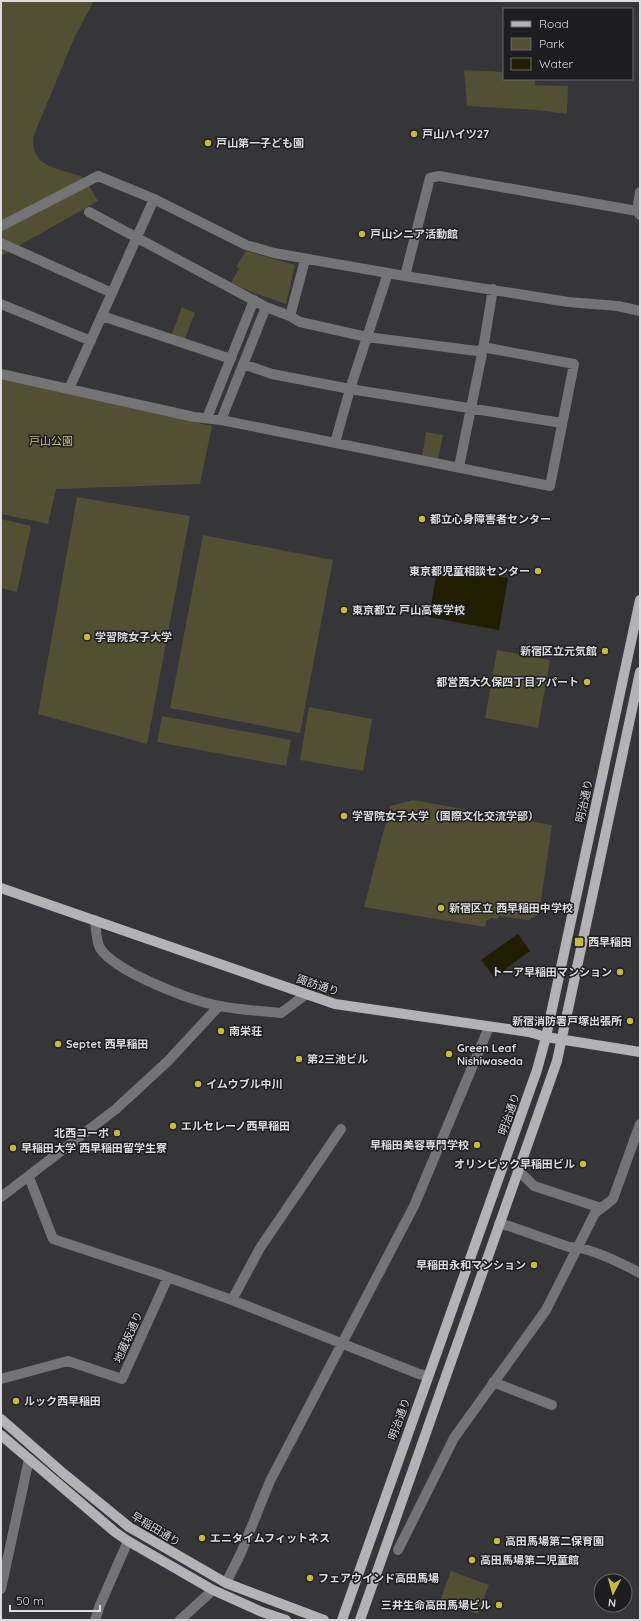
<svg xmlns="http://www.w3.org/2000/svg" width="641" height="1621" viewBox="0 0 641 1621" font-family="Quicksand,'Noto Sans JP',sans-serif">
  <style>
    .green { fill: #524f33 }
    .water { fill: #211e00 }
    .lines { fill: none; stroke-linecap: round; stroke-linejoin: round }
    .minor { stroke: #747477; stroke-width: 10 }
    .major { stroke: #b2b2b7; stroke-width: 10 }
    .poi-dot { fill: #c7bb3c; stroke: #1d1c1f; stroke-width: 1.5 }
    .labels { text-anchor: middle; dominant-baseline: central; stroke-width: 3; stroke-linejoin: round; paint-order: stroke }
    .poi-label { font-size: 11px; font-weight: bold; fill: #dcdcdf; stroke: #1d1c1f; text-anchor: start }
    .park-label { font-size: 11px; fill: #c9c37a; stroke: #1d1c1f }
    .street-label { font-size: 11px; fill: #dcdcdf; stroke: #1d1c1f }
  </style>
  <rect width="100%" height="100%" fill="#35353a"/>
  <path class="green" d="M1 1H94L75 36 34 135C30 163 48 166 70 173 74 174 80 175 82 177 87 180 94 195 98 201L1 256Z
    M464 70 504 72V79H535V85L568 86 567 114 537 110 467 106Z
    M246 251 295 265 286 304 254 293 231 283 239 268 236 267Z
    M182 307 195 313 184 341 171 336Z
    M1 379 212 426 200 484 56 489 48 524 1 514Z
    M426 432 443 435 438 460 422 457Z
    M77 497 190 516 147 744 38 714Z
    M1 519 31 526 17 592 1 588Z
    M203 535 333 560 300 733 170 708Z
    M497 650 550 660 538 728 485 718Z
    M309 707 372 719 363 771 300 760Z
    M162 716 291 740 286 766 157 742Z
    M413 800 552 825 539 914 529 920 499 916 498 919 491 918 486 921 485 927 364 907 390 806Z
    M451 1571 489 1585 478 1614 440 1601Z"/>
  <path class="water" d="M438 565 508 578 499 630 429 617Z
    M518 934 530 951 494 977 481 960Z"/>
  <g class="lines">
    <path class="minor" d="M637 211 640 192
      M89 212 266 307
      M1 226 98 176 154 199 246 245 274 253 405 276 568 302 618 306 640 311
      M1 243 112 293
      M405 276 430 178 439 176 637 211 640 215
      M1 304 91 341
      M102 316 231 359
      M290 316 305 260
      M243 364 272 374 350 389 562 423
      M1 374 194 417 221 420 550 486 574 364 488 348 483 349 493 289
      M69 389 154 199
      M207 418 254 300
      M221 420 266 307 290 316 300 322 367 337 477 351 483 349 459 467
      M335 443 350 389 388 273
      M95 920C96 929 96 940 100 948 115 972 192 1001 220 1006 240 1010 261 1011 281 1013L305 995
      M341 1129 260 1248 232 1300 419 1374 428 1376
      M519 1171 534 1186 601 1208
      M29 1177 53 1239 159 1274 232 1300
      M1 1197 116 1109 168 1061 219 1006
      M499 1224 509 1226 569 1247C587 1246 623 1264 640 1273
      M1 1379 68 1361 122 1379 168 1277
      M493 1382 552 1405
      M398 1550 454 1438 546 1310 595 1213 613 1199 640 1124
      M226 1583 241 1553 270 1481 414 1206 489 1027
      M1 1589 29 1459
      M95 1620 100 1605 128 1541
      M180 1620 213 1590"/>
    <path class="major" d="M1 888 335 1004 529 1032 546 1037 640 1052
      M1 1419 64 1474 129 1527 226 1583 324 1620
      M1 1435 115 1532 128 1541 213 1590 262 1612 286 1620
      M342 1620 537 1070 546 1037 640 600
      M360 1620 557 1061 640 672"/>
  </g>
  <g class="poi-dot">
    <circle cx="414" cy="134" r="4"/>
    <circle cx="208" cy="143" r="4"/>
    <circle cx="362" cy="234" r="4"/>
    <circle cx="422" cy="519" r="4"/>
    <circle cx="538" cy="571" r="4"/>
    <circle cx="344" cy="610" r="4"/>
    <circle cx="87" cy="637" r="4"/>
    <circle cx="605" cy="651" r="4"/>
    <circle cx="587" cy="682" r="4"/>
    <circle cx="344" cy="816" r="4"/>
    <circle cx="441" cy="908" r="4"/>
    <rect x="574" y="937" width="10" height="10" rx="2"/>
    <circle cx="620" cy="972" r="4"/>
    <circle cx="630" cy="1021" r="4"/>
    <circle cx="221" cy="1031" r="4"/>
    <circle cx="58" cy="1044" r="4"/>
    <circle cx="449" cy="1054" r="4"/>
    <circle cx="299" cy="1059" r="4"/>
    <circle cx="198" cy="1084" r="4"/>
    <circle cx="173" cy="1126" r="4"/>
    <circle cx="117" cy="1133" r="4"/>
    <circle cx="477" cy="1145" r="4"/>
    <circle cx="13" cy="1148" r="4"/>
    <circle cx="583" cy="1164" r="4"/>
    <circle cx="534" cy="1265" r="4"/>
    <circle cx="16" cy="1401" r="4"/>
    <circle cx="202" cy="1538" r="4"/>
    <circle cx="497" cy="1541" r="4"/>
    <circle cx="472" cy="1560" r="4"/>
    <circle cx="310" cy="1578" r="4"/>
    <circle cx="499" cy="1605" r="4"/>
  </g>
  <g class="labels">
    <g class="poi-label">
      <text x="422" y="134">戸山ハイツ27</text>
      <text x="216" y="143">戸山第一子ども園</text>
      <text x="370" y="234">戸山シニア活動館</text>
      <text x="430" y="519">都立心身障害者センター</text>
      <text x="530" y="571" text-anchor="end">東京都児童相談センター</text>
      <text x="352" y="610">東京都立 戸山高等学校</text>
      <text x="95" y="637">学習院女子大学</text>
      <text x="597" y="651" text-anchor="end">新宿区立元気館</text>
      <text x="579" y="682" text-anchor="end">都営西大久保四丁目アパート</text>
      <text x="352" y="816">学習院女子大学（国際文化交流学部）</text>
      <text x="449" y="908">新宿区立 西早稲田中学校</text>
      <text x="588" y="942">西早稲田</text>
      <text x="612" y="972" text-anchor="end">トーア早稲田マンション</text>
      <text x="622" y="1021" text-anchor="end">新宿消防署戸塚出張所</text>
      <text x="229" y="1031">南栄荘</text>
      <text x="66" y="1044">Septet 西早稲田</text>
      <text x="457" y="1048">Green Leaf<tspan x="457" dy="13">Nishiwaseda</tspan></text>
      <text x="307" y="1059">第2三池ビル</text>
      <text x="206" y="1084">イムウブル中川</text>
      <text x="181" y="1126">エルセレーノ西早稲田</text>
      <text x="109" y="1133" text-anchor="end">北西コーポ</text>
      <text x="469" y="1145" text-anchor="end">早稲田美容専門学校</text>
      <text x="21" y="1148">早稲田大学 西早稲田留学生寮</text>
      <text x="575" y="1164" text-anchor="end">オリンピック早稲田ビル</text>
      <text x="526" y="1265" text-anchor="end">早稲田永和マンション</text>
      <text x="24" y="1401">ルック西早稲田</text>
      <text x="210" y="1538">エニタイムフィットネス</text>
      <text x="505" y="1541">高田馬場第二保育園</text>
      <text x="480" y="1560">高田馬場第二児童館</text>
      <text x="318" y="1578">フェアウインド高田馬場</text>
      <text x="491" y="1605" text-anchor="end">三井生命高田馬場ビル</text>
    </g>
    <g class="park-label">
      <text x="51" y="441">戸山公園</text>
    </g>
    <g class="street-label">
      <text transform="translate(584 801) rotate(-78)">明治通り</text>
      <text transform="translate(318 985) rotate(18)">諏訪通り</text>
      <text transform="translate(509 1114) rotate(-71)">明治通り</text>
      <text transform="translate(128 1337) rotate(-66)">地蔵坂通り</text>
      <text transform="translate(399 1419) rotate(-70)">明治通り</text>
      <text transform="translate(156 1529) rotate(31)">早稲田通り</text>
    </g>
  </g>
  <rect width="641" height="1621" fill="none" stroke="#dcdcdf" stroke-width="4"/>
  <rect x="503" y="8" width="130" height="72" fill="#1d1c1f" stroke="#69696c"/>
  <rect x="511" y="21" width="20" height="6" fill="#b2b2b7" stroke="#69696c"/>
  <text x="539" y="28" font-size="12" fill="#dcdcdf">Road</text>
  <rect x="511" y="38" width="20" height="12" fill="#524f33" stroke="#69696c"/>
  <text x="539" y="48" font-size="12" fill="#dcdcdf">Park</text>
  <rect x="511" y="58" width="20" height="12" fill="#211e00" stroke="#69696c"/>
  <text x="539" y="68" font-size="12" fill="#dcdcdf">Water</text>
  <g transform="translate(613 1593) rotate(186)"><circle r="19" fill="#1d1c1f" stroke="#69696c"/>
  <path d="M0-3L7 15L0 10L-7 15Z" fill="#c7bb3c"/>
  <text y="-6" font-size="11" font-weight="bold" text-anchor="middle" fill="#dcdcdf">N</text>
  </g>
  <path d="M10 1605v6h90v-6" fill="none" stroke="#dcdcdf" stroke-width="2"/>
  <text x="16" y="1605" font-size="12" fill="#dcdcdf" stroke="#1d1c1f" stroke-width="3" paint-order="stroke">50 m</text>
</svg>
